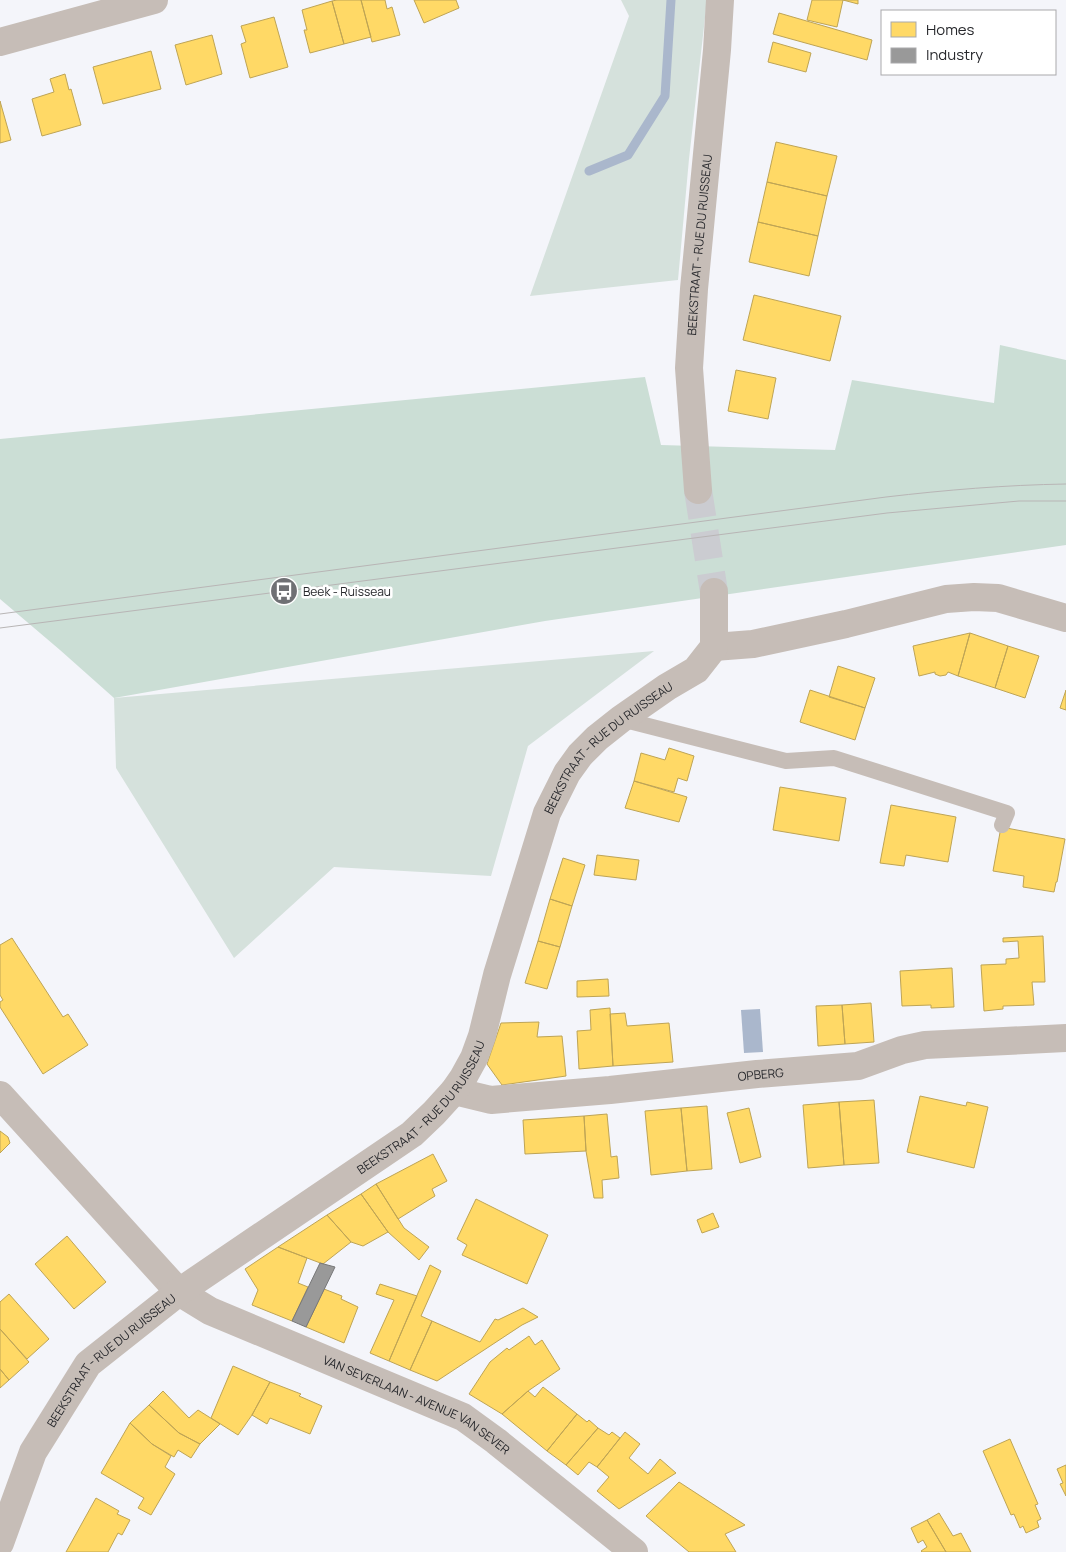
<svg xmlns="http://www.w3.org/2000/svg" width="1066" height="1552" viewBox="0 0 1066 1552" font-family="Manrope,sans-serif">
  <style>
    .green { fill: #d5e1dc }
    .forest { fill: #cbded5 }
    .water { fill: #aab7cc }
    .homes { fill: #ffd966; stroke: #bea455 }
    .industry { fill: #999; stroke: #777778 }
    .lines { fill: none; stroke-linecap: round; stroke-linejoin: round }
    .stream { stroke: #aab7cc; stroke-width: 9 }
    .tertiary-tunnel { stroke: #cbccd1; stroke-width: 28; stroke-dasharray: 28 14; stroke-linecap: butt }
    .service { stroke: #c6bdb7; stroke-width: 16 }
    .minor { stroke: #c6bdb7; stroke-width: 28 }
    .tertiary { stroke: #c6bdb7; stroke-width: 28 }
    .tram { stroke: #b8b5b5; stroke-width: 1 }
    .labels { text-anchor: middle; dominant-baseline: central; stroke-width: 5; stroke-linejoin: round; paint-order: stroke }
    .street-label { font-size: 12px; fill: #27282c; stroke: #fff }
    .poi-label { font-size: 12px; fill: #27282c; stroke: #fff; text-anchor: start }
  </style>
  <rect width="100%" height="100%" fill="#f4f5fa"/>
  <path class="green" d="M621 0H707L689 159 678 280 530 296 629 16Z
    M654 651 528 746 491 876 334 867 234 958 116 768 114 698Z"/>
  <path class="forest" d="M1000 345 1066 360V545L545 621 114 698 60 650 0 599V439L645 377 661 445 835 450 852 380 994 403Z"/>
  <path class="water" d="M760 1009 763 1052 744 1053 741 1010Z"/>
  <path class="homes" d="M337 0H361L371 37 344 44 332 1Z
    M361 0H385L387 9 392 7 400 35 372 42Z
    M414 0H456L459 8 424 23Z
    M812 0H858V4L843 0 837 27 807 20Z
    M332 1 344 44 310 53 304 30H307L302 10Z
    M779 13 872 40 867 60 773 34Z
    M274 17 288 67 250 78 241 44 246 42 241 26Z
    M212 35 222 74 186 85 175 45Z
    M773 42 811 53 806 72 768 62Z
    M151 51 161 89 103 104 93 67Z
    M65 74 69 90 71 89 81 125 42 136 32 99 54 92 50 79Z
    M0 101 11 140 0 143Z
    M776 142 837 156 827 196 767 182Z
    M767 182 827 196 818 236 758 222Z
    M758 222 818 236 809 276 749 262Z
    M754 295 841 316 830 361 743 340Z
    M736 370 776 378 768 419 728 411Z
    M970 633 1008 646 995 688 958 676Z
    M970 633 958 676 948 672 946 675 940 676 935 674V672L919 676 913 646Z
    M1008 646 1039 656 1025 698 995 688Z
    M838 666 875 678 865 708 829 697Z
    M810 690 865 708 855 740 800 722Z
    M1066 690V710L1060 708Z
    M669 748 694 756 687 781 678 778 674 792 634 781 641 753 665 760Z
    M634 781 687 797 679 822 625 808Z
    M780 787 846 798 839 841 773 830Z
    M891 805 956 817 948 862 906 855 904 866 880 863Z
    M1001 827 1065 839 1057 882H1056L1054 892 1023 887 1024 876 993 871Z
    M597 855 639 860 636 880 594 875Z
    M563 858 585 865 572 906 550 899Z
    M550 899 572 906 560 947 538 941Z
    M1043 936 1045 982H1032L1034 1005 1003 1006V1009L984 1011 981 965 1006 964V959L1019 958 1018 941 1003 942V938Z
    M12 938 63 1017 68 1014 88 1045 43 1074 0 1007V1002L3 1000 0 995V945Z
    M538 941 560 947 547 989 525 983Z
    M952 968 954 1007 931 1008V1005L902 1006 900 971Z
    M608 979 609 996 577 997V981Z
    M871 1003 874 1042 845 1044 842 1005Z
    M842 1005 845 1044 818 1046 816 1006Z
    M610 1008 613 1066 579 1069 577 1031 591 1030 590 1010Z
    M625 1013 627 1026 669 1023 673 1062 613 1066 610 1014Z
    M539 1022 537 1037 562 1036 566 1076 502 1085 487 1064 501 1023Z
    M920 1096 966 1106 967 1102 988 1107 974 1168 907 1152Z
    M874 1100 879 1163 844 1165 839 1102Z
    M839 1102 844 1165 808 1168 803 1105Z
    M707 1106 712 1169 687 1171 681 1108Z
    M681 1108 687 1171 651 1175 645 1111Z
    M749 1108 761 1157 740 1163 727 1113Z
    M607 1114 611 1157 617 1156 619 1178 602 1180 603 1198H594L586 1151 584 1116Z
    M584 1116 586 1151 525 1154 523 1120Z
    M0 1131 8 1137 10 1143 0 1153Z
    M433 1154 447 1181 432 1189 435 1196 398 1219 376 1184Z
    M376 1184 404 1228 429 1247 419 1260 388 1232 361 1194Z
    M361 1194 388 1232 363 1246 351 1242 327 1215Z
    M476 1199 548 1235 527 1284 462 1255 467 1245 457 1239Z
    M713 1213 719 1227 702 1233 697 1220Z
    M327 1215 351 1242 323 1264 278 1247Z
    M67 1236 106 1282 74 1309 35 1264Z
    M278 1247 307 1258 298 1283 308 1287 292 1321 252 1305 258 1290 245 1269Z
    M430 1265 441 1271 421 1316 432 1321 410 1370 389 1361Z
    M380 1284 417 1296 389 1361 370 1353 394 1300 376 1294Z
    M324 1289 342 1296 341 1299 358 1307 344 1343 306 1327Z
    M9 1294 49 1339 27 1359 0 1329V1302Z
    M523 1308 538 1317 522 1325 437 1381 410 1370 432 1321 480 1342 495 1319 498 1320Z
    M0 1329 29 1362 9 1380 0 1369Z
    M529 1336 535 1345 542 1340 560 1369 528 1391 502 1414 469 1394 490 1362 507 1348 509 1350Z
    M233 1366 270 1382 252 1415 238 1435 211 1418Z
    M0 1369 9 1380 0 1388Z
    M270 1382 301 1394 299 1396 322 1406 310 1434 270 1418 267 1424 252 1415Z
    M543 1387 577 1414 547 1451 502 1414 528 1391 535 1397Z
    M163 1391 189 1418 198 1410 220 1424 200 1444 179 1433 149 1405Z
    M149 1405 179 1433 200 1444 191 1458 178 1450 174 1457 152 1444 130 1423Z
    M577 1414 587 1422 589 1420 598 1428 566 1465 547 1451Z
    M130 1423 152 1444 171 1456 165 1467 175 1474 151 1515 138 1508 144 1498 101 1473Z
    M598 1428 609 1435 612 1432 620 1438 597 1467 589 1462 578 1475 566 1465Z
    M625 1432 640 1444 629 1458 648 1474 660 1459 676 1473 619 1509 597 1491 609 1477 597 1467Z
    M1010 1439 1038 1504 1035 1505 1041 1519 1037 1521 1039 1527 1026 1533 1023 1526 1020 1528 1014 1514 1011 1515 983 1451Z
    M1066 1465V1496L1060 1484 1063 1483 1057 1469Z
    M679 1482 745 1525 725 1534 736 1552H689L646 1516Z
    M96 1498 119 1511 117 1514 130 1520 122 1535 118 1533 108 1552H66Z
    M939 1513 953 1536 961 1533 971 1552H946L927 1520Z
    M927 1520 946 1552H922L921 1551 927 1547 923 1540 918 1543 911 1528Z"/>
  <path class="industry" d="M320 1263 335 1267 306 1327 292 1321Z"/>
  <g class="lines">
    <path class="stream" d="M589 171 628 155 665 96 671 0"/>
    <path class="tertiary-tunnel" d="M698 490 714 592"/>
    <path class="service" d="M621 719 786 761 834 758 1007 813 1002 825"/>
    <g class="minor">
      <path d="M0 42 154 0"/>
      <path d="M714 647 753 644 846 624 946 599 974 597 998 598 1066 618"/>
      <path id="s1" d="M454 1091 491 1100 610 1090 757 1074 858 1066 902 1050 925 1045 1066 1038"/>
      <path id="s2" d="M0 1095 179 1292 210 1311 463 1417 496 1441 634 1552"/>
    </g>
    <g class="tertiary">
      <path id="s3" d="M698 490 689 368 694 289 717 50 720 0"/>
      <path id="s4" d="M0 1543 33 1452 88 1364 179 1292 412 1134 434 1113 454 1091 463 1078 474 1058 482 1036 497 975 547 813 567 773 580 755 597 738 621 719 667 687 696 670 714 647V592"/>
    </g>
    <path class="tram" d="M0 614 886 497C946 490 1005 485 1066 484
      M0 628 887 513 1019 501H1066"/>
  </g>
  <defs>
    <g id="bus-disc" transform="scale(1.4375)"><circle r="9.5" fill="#6f7074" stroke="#fff"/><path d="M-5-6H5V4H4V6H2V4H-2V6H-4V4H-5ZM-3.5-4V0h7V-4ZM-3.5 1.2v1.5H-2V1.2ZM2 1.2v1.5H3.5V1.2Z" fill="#fff"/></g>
  </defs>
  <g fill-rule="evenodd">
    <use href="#bus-disc" x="284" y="591"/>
  </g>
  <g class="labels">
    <g class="street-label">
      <text stroke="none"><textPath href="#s3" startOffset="246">BEEKSTRAAT - RUE DU RUISSEAU</textPath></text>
      <text stroke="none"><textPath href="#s4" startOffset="1044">BEEKSTRAAT - RUE DU RUISSEAU</textPath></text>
      <text stroke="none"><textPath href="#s1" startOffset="309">OPBERG</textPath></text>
      <text stroke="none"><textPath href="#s4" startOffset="624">BEEKSTRAAT - RUE DU RUISSEAU</textPath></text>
      <text stroke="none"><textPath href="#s4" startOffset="219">BEEKSTRAAT - RUE DU RUISSEAU</textPath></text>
      <text stroke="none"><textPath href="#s2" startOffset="530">VAN SEVERLAAN - AVENUE VAN SEVER</textPath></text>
    </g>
    <g class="poi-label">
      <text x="303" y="591">Beek - Ruisseau</text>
    </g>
  </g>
  <rect x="881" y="10" width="175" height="65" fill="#ffffff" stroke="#a9a9ab"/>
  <rect x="891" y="22" width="25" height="15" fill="#ffd966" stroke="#a9a9ab"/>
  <text x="926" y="35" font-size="15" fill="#27282c">Homes</text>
  <rect x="891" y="48" width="25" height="15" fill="#999999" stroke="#a9a9ab"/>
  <text x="926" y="60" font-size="15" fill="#27282c">Industry</text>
</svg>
